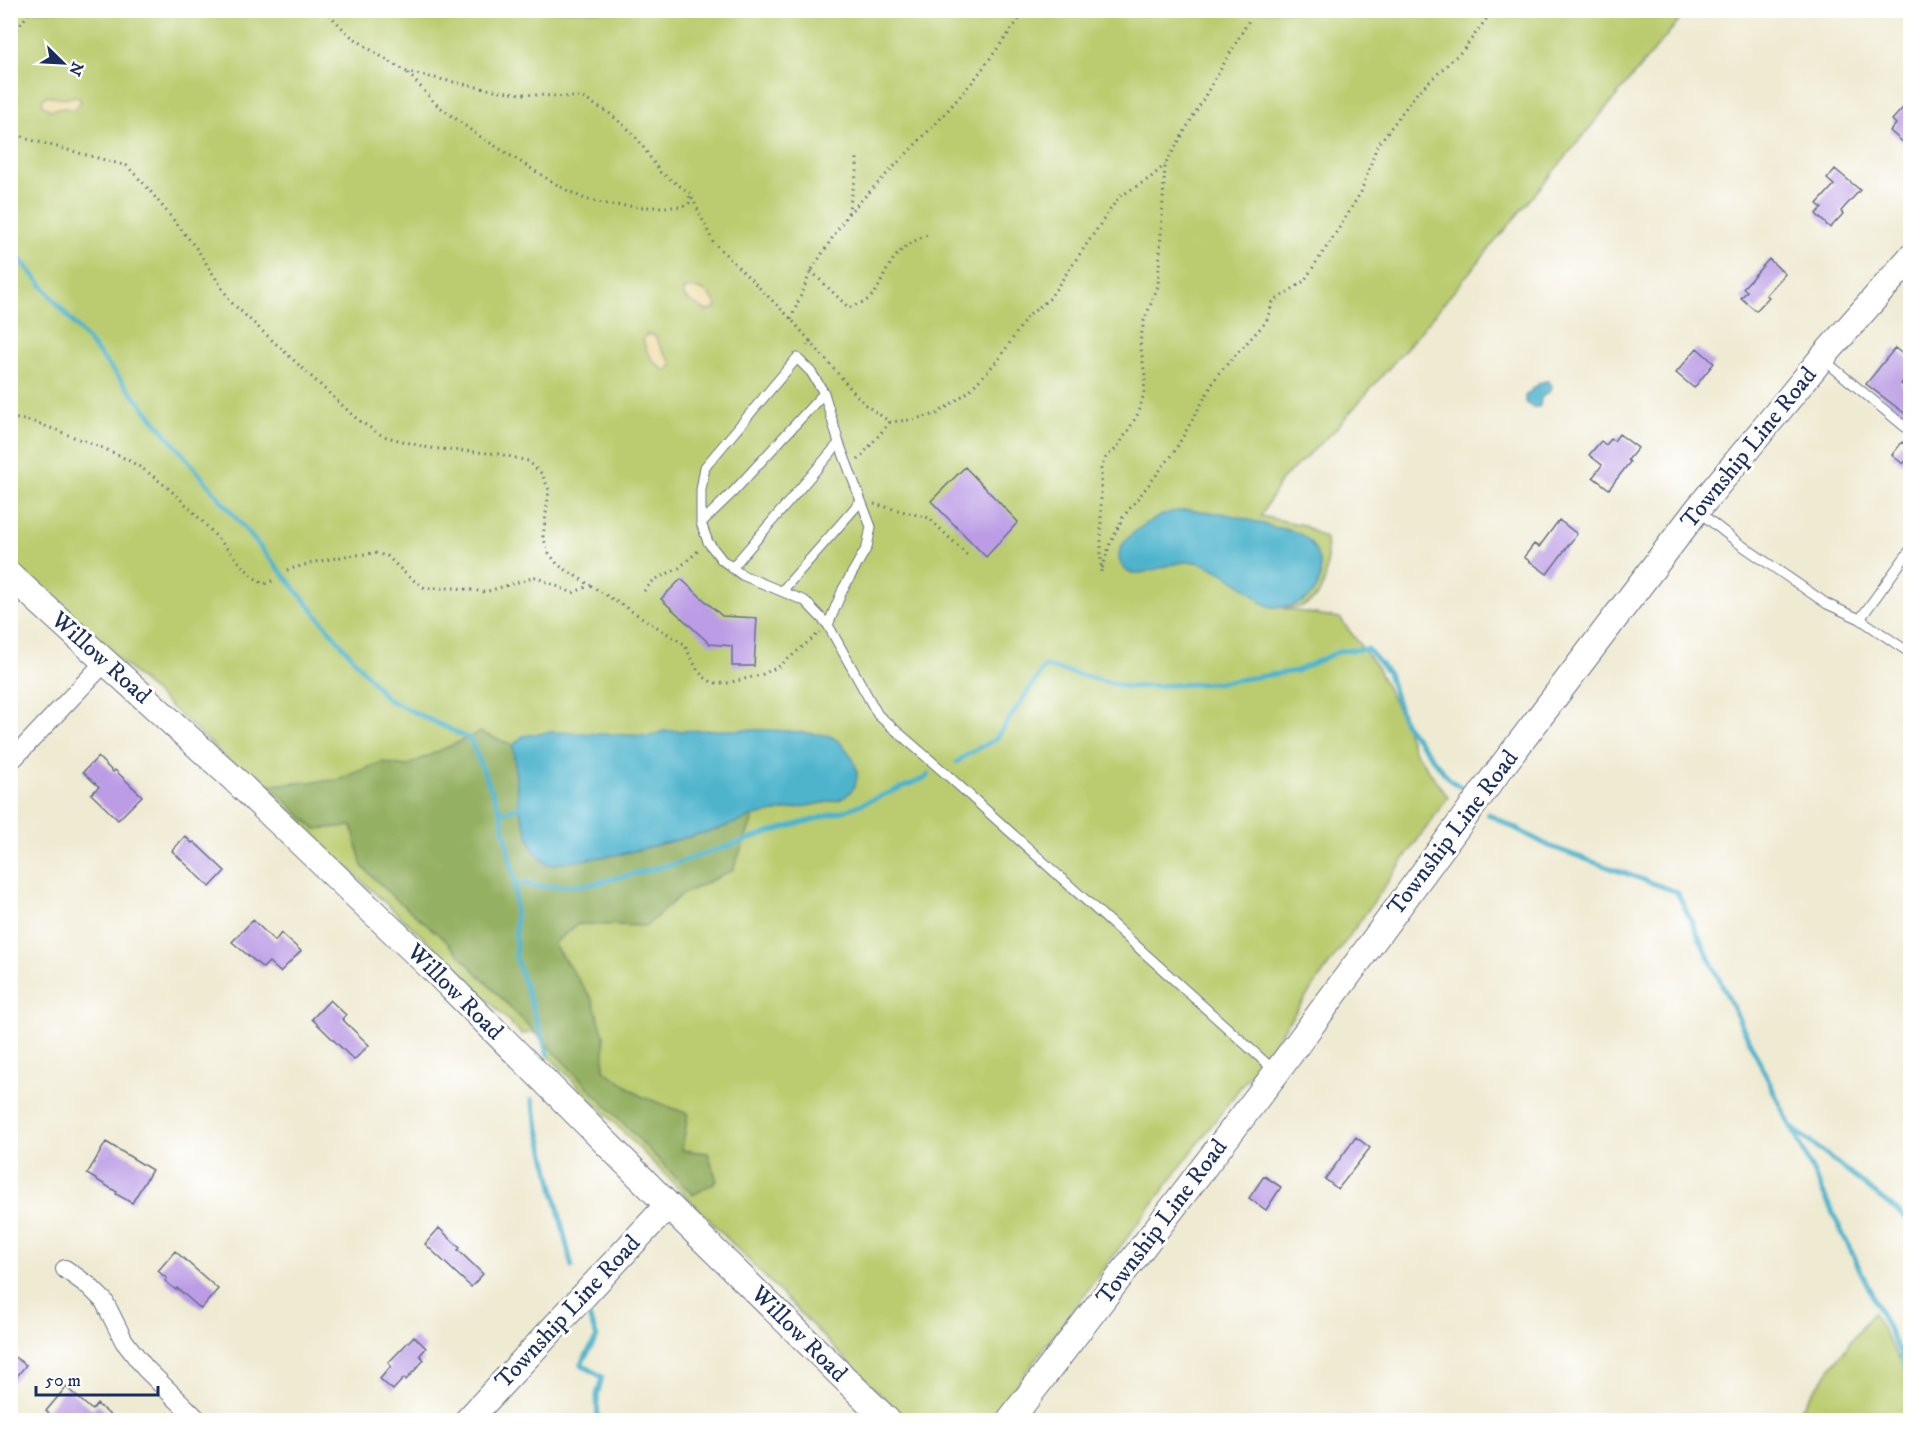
<svg xmlns="http://www.w3.org/2000/svg" width="1921" height="1431" viewBox="0 0 1921 1431" font-family="'IM FELL DW Pica',serif">
  <style>
    .green { fill: #bbcc6f; stroke: #6b7e66; stroke-width: 1.5 }
    .forest { fill: #94b062; stroke: #587060; stroke-width: 1.5 }
    .sand { fill: #eeda9e; stroke: #84847e; stroke-width: 1.5 }
    .water { fill: #4eb4cc; stroke: #347295; stroke-width: 1.5 }
    .lines { fill: none; stroke-linecap: round; stroke-linejoin: round }
    .stream { stroke: #4eb4cc; stroke-width: 5 }
    .building { fill: #bb9ce5 }
    .lane-casing { stroke: #657087; stroke-width: 11 }
    .street-casing { stroke: #657087; stroke-width: 20 }
    .secondary-casing { stroke: #657087; stroke-width: 28 }
    .path { stroke: #657087; stroke-width: 3; stroke-dasharray: 1.5 4.5; stroke-linecap: butt }
    .lane { stroke: #fff; stroke-width: 9 }
    .street { stroke: #fff; stroke-width: 18 }
    .secondary { stroke: #fff; stroke-width: 26 }
    .labels { text-anchor: middle; dominant-baseline: central; stroke-width: 6; stroke-linejoin: round; paint-order: stroke }
    .street-label { font-size: 24px; fill: #1b2f5e; stroke: #fff }
  </style>
  <rect width="100%" height="100%" fill="#fff"/>
  <filter id="ink" filterUnits="userSpaceOnUse"><feTurbulence type="fractalNoise" baseFrequency=".0167" numOctaves="2"/><feDisplacementMap in="SourceGraphic" scale="12" xChannelSelector="R" yChannelSelector="G"/><feConvolveMatrix kernelMatrix="1 2 1 2 8 2 1 2 1" color-interpolation-filters="sRGB"/></filter>
  <filter id="wash" filterUnits="userSpaceOnUse"><feTurbulence type="fractalNoise" baseFrequency=".008" numOctaves="4" result="noise"/><feDisplacementMap in="SourceGraphic" scale="24" xChannelSelector="R" yChannelSelector="G"/><feGaussianBlur stdDeviation="1.35" result="paint"/><feColorMatrix in="noise" values="0 0 0 0 0 0 0 0 0 0 0 0 0 0 0 0 0 1.4 0 .05"/><feComposite in="paint" operator="in"/></filter>
  <g filter="url(#wash)">
    <rect width="100%" height="100%" fill="#efead2"/>
    <path class="green" d="M10 11H1687L1409 345 1333 432 1281 480 1261 516 1303 525 1326 539C1328 563 1330 595 1303 606 1297 608 1289 608 1284 609L1340 618 1377 668 1403 720 1413 749 1448 797 1272 1045 990 1420H905L548 1055 542 1032 521 1034 460 971 11 561Z
      M1873 1312 1899 1359 1910 1353V1420H1792Z"/>
    <path class="forest" d="M480 732 513 745 519 807 622 854 715 830 754 816 733 870 681 895 646 926 578 924 553 944 592 999 604 1035V1070L641 1096 688 1114 682 1150 708 1153 717 1181 693 1195 444 939 392 896 362 866 352 826 315 829 269 785 337 780 382 762 406 766Z"/>
    <path class="sand" d="M47 96 65 99 74 96 79 98 81 102 74 110 65 108 50 110 42 104 43 98Z
      M689 288C702 288 714 295 717 308L707 311 685 298 683 290Z
      M647 334 655 336 661 349 671 361 672 366 666 371C654 364 646 352 643 339Z"/>
    <path class="water" d="M1545 381H1548L1552 386 1550 391 1541 398 1540 406C1535 409 1528 406 1525 402V396L1540 383Z
      M1189 510C1202 512 1217 512 1230 515 1244 518 1259 523 1273 527 1285 530 1298 530 1307 539 1319 550 1325 574 1316 589 1307 605 1280 612 1264 604 1259 602 1258 599 1254 595 1242 584 1211 564 1195 562 1175 559 1142 578 1129 572 1125 571 1122 566 1120 562 1112 540 1153 518 1171 512 1176 511 1183 511 1189 510Z
      M664 731C709 731 763 727 807 733 814 734 823 734 830 736 843 742 858 761 857 776 856 788 850 795 839 800L754 816 715 830 622 854 547 865 533 849 519 807 513 745 523 736 553 732 651 736Z"/>
    <g class="lines">
      <path class="stream" d="M10 247 387 699 470 739 501 813
        M957 762 968 754 996 739 1045 666 1127 687 1217 683 1296 671 1340 651 1368 649 1388 673 1404 723 1450 780 1464 789
        M519 807 501 813 515 883 516 958 548 1055
        M1488 814 1549 846 1677 892 1791 1127 1910 1221
        M515 883 543 887 593 884 677 863 777 830 847 810 925 778 929 774
        M532 1100 572 1267
        M1793 1130 1910 1374
        M586 1309 597 1337 581 1364 602 1377 597 1395 598 1420"/>
    </g>
    <g id="blocks">
      <path class="building" d="M1911 99V138L1905 144 1890 131 1896 124 1892 120Z
        M1835 169 1860 190 1841 211 1843 214 1830 228 1816 214 1822 208 1817 204 1834 185 1827 179Z
        M1769 259 1785 274 1766 295 1769 297 1756 311 1741 298 1747 291 1743 288Z
        M1697 348 1714 363 1694 388 1676 373Z
        M1895 348 1911 361V369L1901 384 1911 392V418L1866 384Z
        M1619 434 1638 448 1628 460 1630 462 1609 489 1593 477 1602 465 1589 455 1601 441 1606 445 1611 439 1614 441Z
        M1902 442 1911 449V455L1903 464 1892 455Z
        M965 467 1018 522 986 557 931 501Z
        M1559 520 1577 534 1547 574 1524 557 1534 544 1539 547Z
        M681 579 722 616 757 618 754 666H732V646L710 644 661 599Z
        M98 757 113 772 115 770 142 796 118 820 91 794 99 787 83 772Z
        M185 836 192 843 194 842 225 871 210 887 172 851Z
        M253 920 275 941 281 933 301 951 280 972 269 962 263 968 232 942Z
        M330 1000 346 1015 342 1019 369 1045 354 1060 312 1019Z
        M1356 1137 1370 1148 1338 1189 1325 1179Z
        M106 1142 152 1170 132 1203 116 1194 117 1192 87 1174Z
        M1264 1176 1281 1187 1266 1210 1249 1198Z
        M439 1228 460 1248 458 1250 483 1274 471 1287 425 1244Z
        M175 1251 218 1289 201 1309 177 1288 176 1290 165 1281 167 1279 158 1271Z
        M414 1336 426 1348 420 1355 424 1360 406 1380 404 1378 393 1390 380 1379 391 1366 388 1363Z
        M10 1354 26 1365 10 1385Z
        M66 1387 92 1410 97 1404 116 1420H57L46 1411Z"/>
    </g>
  </g>
  <g filter="url(#ink)">
    <use href="#blocks" fill-opacity="0" stroke="#657087" stroke-width="1.5"/>
    <g class="lines">
      <g class="lane-casing">
        <path id="lane" d="M1824 360 1910 431
          M1699 512 1737 542 1827 604 1860 619 1910 550
          M701 523 734 491 824 393
          M732 568 839 443
          M782 591 860 502
          M1860 619 1910 653
          M828 625 843 589 867 547 871 527 839 443 824 393 811 372 797 358 705 467 701 490V523L708 542 722 560 742 575 805 601 828 625 878 715 945 773 1275 1071"/>
      </g>
      <g class="street-casing">
        <path id="street" d="M10 762 105 662
          M65 1269 89 1286 104 1301 124 1341 145 1368 198 1420"/>
      </g>
      <g class="secondary-casing">
        <path id="secondary" d="M10 575 235 780 440 976 668 1205 887 1420
          M468 1420 668 1205
          M1010 1420 1276 1073 1500 769 1697 510 1822 358 1910 258"/>
      </g>
      <path class="path" d="M325 10 348 34 377 54 407 72 486 89 522 94 583 98 609 113 628 129 639 141 660 172 690 193 713 242 791 319 810 341 805 348
        M1252 10 1248 22 1165 165 1158 286 1144 321 1140 342 1145 376 1144 393 1139 412 1129 429 1116 449 1106 457 1101 468V572L1110 544 1123 517 1173 454 1218 374 1266 322 1273 302 1304 281 1341 225 1361 192 1377 146 1417 93 1464 49 1493 10
        M10 39 31 10
        M408 73 436 104 476 134 559 186 585 199 612 205 645 207H682L689 203 690 195
        M10 123 24 138 127 166 146 186 197 249 231 302 358 420 383 436 429 448 499 454 528 461 542 474 549 490 543 537 549 553 558 565 684 644 698 671 704 677 713 683H727L761 675 780 666 820 632
        M848 213 857 171V154
        M811 271 849 308C855 305 862 303 867 300 879 292 881 279 888 268 897 251 911 241 928 235
        M791 319 811 271 847 215 942 117 974 80 1026 10
        M810 341 864 404 890 422 910 420 937 414 969 391 999 359 1027 317 1049 299 1119 197 1150 178 1165 165
        M10 418C34 420 50 428 71 436 90 443 109 450 126 459 177 486 214 536 253 577L264 584 275 580
        M858 460 890 422
        M874 504 929 518 967 555
        M287 570 315 562 346 556 375 553 387 556 409 577 425 588H457L485 592 535 577 573 593 591 585
        M644 591 654 580 679 568 699 550"/>
      <use href="#lane" class="lane"/>
      <use href="#street" class="street"/>
      <use href="#secondary" class="secondary"/>
    </g>
  </g>
  <g class="labels">
    <g class="street-label">
      <text transform="translate(1749 448) rotate(-51)">Township Line Road</text>
      <text transform="translate(101 658) rotate(42)">Willow Road</text>
      <text transform="translate(1453 833) rotate(-53)">Township Line Road</text>
      <text transform="translate(455 992) rotate(45)">Willow Road</text>
      <text transform="translate(1162 1222) rotate(-53)">Township Line Road</text>
      <text transform="translate(568 1312) rotate(-47)">Township Line Road</text>
      <text transform="translate(799 1334) rotate(45)">Willow Road</text>
    </g>
  </g>
  <rect width="1921" height="1431" fill="none" stroke="#fff" stroke-width="36"/>
  <g transform="translate(63 63) rotate(114)" stroke="#ffffff" stroke-width="4.5" paint-order="stroke">
  <path d="M0-4.5L10 22L0 15L-10 22Z" fill="#1b2f5e"/>
  <text y="-9" font-size="16" font-weight="bold" text-anchor="middle" fill="#1b2f5e">N</text>
  </g>
  <path d="M36 1386v9h122v-9" fill="none" stroke="#1b2f5e" stroke-width="3"/>
  <text x="45" y="1386" font-size="18" fill="#1b2f5e" stroke="#ffffff" stroke-width="4.5" paint-order="stroke">50 m</text>
</svg>
